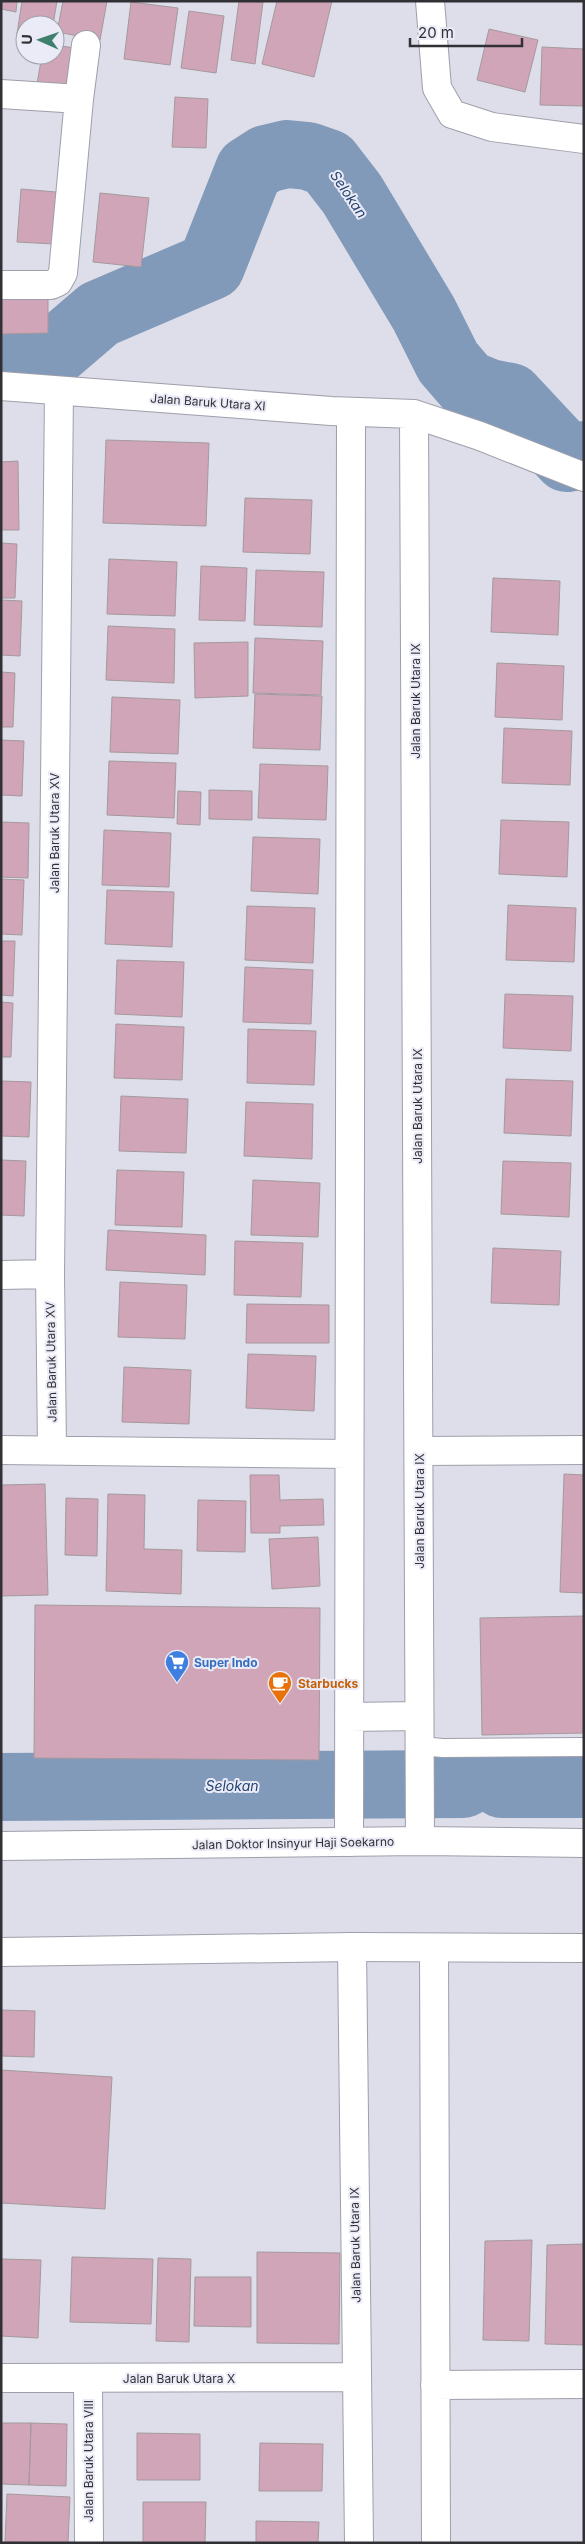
<svg xmlns="http://www.w3.org/2000/svg" width="585" height="2544" viewBox="0 0 585 2544" font-family="Inter,sans-serif">
  <style>
    .lines { fill: none; stroke-linecap: round; stroke-linejoin: round }
    .river { stroke: #829aba; stroke-width: 68 }
    .building { fill: #cfa5b7; stroke: #a5999e }
    .lane-casing { stroke: #9e9faa; stroke-width: 20 }
    .street-casing { stroke: #9e9faa; stroke-width: 30 }
    .primary-casing { stroke: #9e9faa; stroke-width: 30 }
    .lane { stroke: #fff; stroke-width: 18 }
    .street { stroke: #fff; stroke-width: 28 }
    .primary { stroke: #fff; stroke-width: 28 }
    .labels { text-anchor: middle; dominant-baseline: central; stroke-width: 4; stroke-linejoin: round; paint-order: stroke }
    .street-label { font-size: 12px; fill: #313135; stroke: #eaebf7 }
    .shop-label { font-size: 12px; font-weight: bold; fill: #366cbe; stroke: #eaebf7; text-anchor: start }
    .food-label { font-size: 12px; font-weight: bold; fill: #c56008; stroke: #eaebf7; text-anchor: start }
    .water-label { font-size: 14px; font-style: italic; fill: #244470; stroke: #eaebf7 }
  </style>
  <rect width="100%" height="100%" fill="#dddee9"/>
  <g class="lines">
    <path class="river" d="M1 358 27 362 50 356 99 314 211 266 249 170 266 159 287 154 308 156 328 163 352 194 424 314 448 362 467 384 489 393 510 397 567 458 584 455
      M502 1784H584
      M1 1787 463 1784"/>
  </g>
  <path class="building" d="M1 1H17L16 12 1 9Z
    M22 1H57L53 25H25V36L17 34Z
    M63 1H107L100 40 57 32Z
    M239 1 263 2 255 64 231 60Z
    M277 1H332L314 77 262 64Z
    M131 2 178 8 170 65 124 59Z
    M189 11 224 16 216 73 181 68Z
    M489 29 538 40 525 92 477 80Z
    M55 45 81 49 73 96 36 90 42 55H55Z
    M542 47 584 49V106L540 105Z
    M175 97 208 99 206 148 172 147Z
    M21 189 56 192 53 244 17 242Z
    M100 193 149 198 141 267 93 262Z
    M1 290H48V333L1 334Z
    M106 440 209 443 206 526 103 523Z
    M18 461 19 530H1V462Z
    M245 498 312 500 310 554 243 552Z
    M1 543 17 544 15 598H1Z
    M109 559 177 562 175 616 107 614Z
    M201 566 247 568 245 621 199 620Z
    M256 570 324 572 322 627 254 625Z
    M493 578 560 581 558 635 491 632Z
    M1 600 22 601 20 656 1 655Z
    M108 626 175 629 174 683 106 680Z
    M255 638 323 641 321 695 253 693Z
    M248 642V696L195 698 194 643Z
    M497 663 564 666 562 720 495 717Z
    M1 672 15 673 13 727H1Z
    M255 694 322 696 320 750 253 748Z
    M112 697 180 700 178 754 110 752Z
    M504 728 572 731 570 785 502 783Z
    M1 740 24 741 22 796 1 795Z
    M109 761 176 763 174 818 107 815Z
    M260 764 328 766 326 820 258 818Z
    M209 790 252 791V820L209 819Z
    M178 791 201 792 200 825 177 824Z
    M501 820 569 822 567 877 499 874Z
    M1 822 29 823 28 878 1 877Z
    M104 830 171 833 169 887 102 885Z
    M253 837 320 839 318 894 251 891Z
    M1 879 24 880 22 935 1 934Z
    M107 890 174 892 172 947 105 944Z
    M508 905 576 908 574 962 506 960Z
    M247 906 315 908 313 963 245 960Z
    M1 941H15L13 996 1 995Z
    M117 960 184 962 182 1017 115 1014Z
    M245 967 313 970 311 1024 243 1022Z
    M505 994 573 996 571 1051 503 1048Z
    M1 1002 13 1003 11 1057H1Z
    M116 1024 184 1027 182 1080 114 1078Z
    M248 1029 316 1031 314 1085 247 1083Z
    M506 1079 573 1081 571 1136 504 1133Z
    M1 1081 31 1082 29 1137 1 1136Z
    M121 1096 188 1099 186 1153 119 1151Z
    M246 1102 313 1104 312 1159 244 1156Z
    M1 1160 26 1161 24 1216 1 1215Z
    M503 1161 571 1163 569 1217 501 1214Z
    M117 1170 184 1172 182 1227 115 1225Z
    M253 1180 320 1183 318 1237 251 1235Z
    M108 1230 206 1235 205 1275 106 1270Z
    M235 1241 303 1243 301 1297 234 1295Z
    M493 1248 561 1251 559 1305 491 1303Z
    M120 1282 187 1285 185 1339 118 1337Z
    M247 1304 329 1305V1343H246Z
    M248 1354 316 1356 314 1411 246 1408Z
    M124 1367 191 1370 189 1424 122 1422Z
    M564 1474 584 1475V1593L560 1592Z
    M250 1475H279L280 1500 323 1499 324 1525 280 1526V1533H251Z
    M45 1484 48 1595 1 1596V1485Z
    M108 1494 145 1495 144 1549 182 1550 181 1594 106 1591Z
    M66 1498 98 1499 97 1556 65 1555Z
    M198 1500 246 1501 245 1552 197 1551Z
    M318 1537 320 1586 272 1589 269 1539Z
    M35 1605 320 1608 319 1760 34 1758Z
    M584 1616V1733L482 1735 480 1618Z
    M1 2010 35 2011 34 2057 1 2056Z
    M1 2070 112 2077 105 2209 1 2203Z
    M532 2240 529 2341 483 2340 485 2241Z
    M584 2244V2345L545 2344 547 2245Z
    M257 2252 340 2253 339 2344 257 2343Z
    M72 2257 153 2259 151 2324 70 2322Z
    M158 2258 191 2259 189 2342 156 2341Z
    M1 2259 41 2260 38 2338 1 2336Z
    M195 2277H251V2327L194 2326Z
    M1 2423H31L29 2485 1 2484Z
    M31 2423 67 2424 66 2486 29 2485Z
    M137 2433 200 2434V2480H137Z
    M260 2443 323 2444 322 2491H259Z
    M7 2494 70 2497 68 2543 5 2542Z
    M143 2502H206L205 2543H143Z
    M256 2521 319 2522 318 2543H256Z"/>
  <g class="lines">
    <g class="lane-casing">
      <path id="lane" d="M419 1746 443 1748 584 1747"/>
    </g>
    <g class="street-casing">
      <path id="street" d="M430 1 437 88 452 114 492 127 584 139
        M1 94 79 99
        M1 285H51L58 282 63 273 79 99 86 45
        M1 386 331 411 414 414 480 436 584 477
        M414 414 420 1841
        M1 1275 50 1274
        M1 1450 349 1454
        M52 1450 50 1274 59 391
        M419 1451 584 1450
        M349 1717 419 1716
        M349 1842 351 412
        M352 1947 359 2543
        M434 1948 436 2543
        M1 2378 357 2377
        M88 2379 89 2543
        M435 2385 584 2384"/>
    </g>
    <g class="primary-casing">
      <path id="primary" d="M1 1846 420 1841 584 1843
        M1 1952 352 1947 584 1948"/>
    </g>
    <use href="#lane" class="lane"/>
    <use href="#street" class="street"/>
    <use href="#primary" class="primary"/>
  </g>
  <defs>
    <g id="supermarket-pin" transform="scale(1.25)"><path d="M0 17L-7.5 6A9.5 9.5 0 1 1 7.5 6Z" fill="#3f7fe0" stroke="#eaebf7"/><path d="M-6-5.5h2.5l.6 2H6L4.5 2H-2.5L-4.4-4H-6ZM-1.5 3.2a1.3 1.3 0 1 0 .1 0ZM3 3.2a1.3 1.3 0 1 0 .1 0Z" fill="#fff"/></g>
    <g id="cafe-pin" transform="scale(1.25)"><path d="M0 17L-7.5 6A9.5 9.5 0 1 1 7.5 6Z" fill="#e8710a" stroke="#eaebf7"/><path d="M-5.5-4.5H6V0H3Q3 3.5 0 3.5H-2.5Q-5.5 3.5-5.5 0ZM3-3.2v2h1.7v-2ZM-6 4.5H4V6H-6Z" fill="#fff"/></g>
  </defs>
  <g fill-rule="evenodd">
    <use href="#supermarket-pin" x="177" y="1662"/>
    <use href="#cafe-pin" x="280" y="1683"/>
  </g>
  <g class="labels">
    <g class="street-label">
      <text transform="translate(208 402) rotate(4)">Jalan Baruk Utara XI</text>
      <text transform="translate(415 701) rotate(-90)">Jalan Baruk Utara IX</text>
      <text transform="translate(54 833) rotate(-90)">Jalan Baruk Utara XV</text>
      <text transform="translate(417 1106) rotate(-90)">Jalan Baruk Utara IX</text>
      <text transform="translate(51 1362) rotate(-91)">Jalan Baruk Utara XV</text>
      <text transform="translate(419 1511) rotate(-90)">Jalan Baruk Utara IX</text>
      <text transform="translate(293 1843) rotate(-1)">Jalan Doktor Insinyur Haji Soekarno</text>
      <text transform="translate(355 2245) rotate(-91)">Jalan Baruk Utara IX</text>
      <text x="179" y="2378">Jalan Baruk Utara X</text>
      <text transform="translate(88 2461) rotate(-90)">Jalan Baruk Utara VIII</text>
    </g>
    <g class="shop-label">
      <text x="194" y="1662">Super Indo</text>
    </g>
    <g class="food-label">
      <text x="298" y="1683">Starbucks</text>
    </g>
    <g class="water-label">
      <text transform="translate(349 194) rotate(56)">Selokan</text>
      <text x="232" y="1785">Selokan</text>
    </g>
  </g>
  <rect width="585" height="2544" fill="none" stroke="#313135" stroke-width="5"/>
  <g transform="translate(40 40) rotate(272)"><circle r="24" fill="#eaebf7" stroke="#a0a1a9"/>
  <path d="M0-4L9 19L0 12L-9 19Z" fill="#3f7f6d"/>
  <text y="-8" font-size="14" font-weight="bold" text-anchor="middle" fill="#313135">U</text>
  </g>
  <path d="M410 38v8h112v-8" fill="none" stroke="#313135" stroke-width="2.5"/>
  <text x="418" y="38" font-size="15" fill="#313135" stroke="#eaebf7" stroke-width="4" paint-order="stroke">20 m</text>
</svg>
